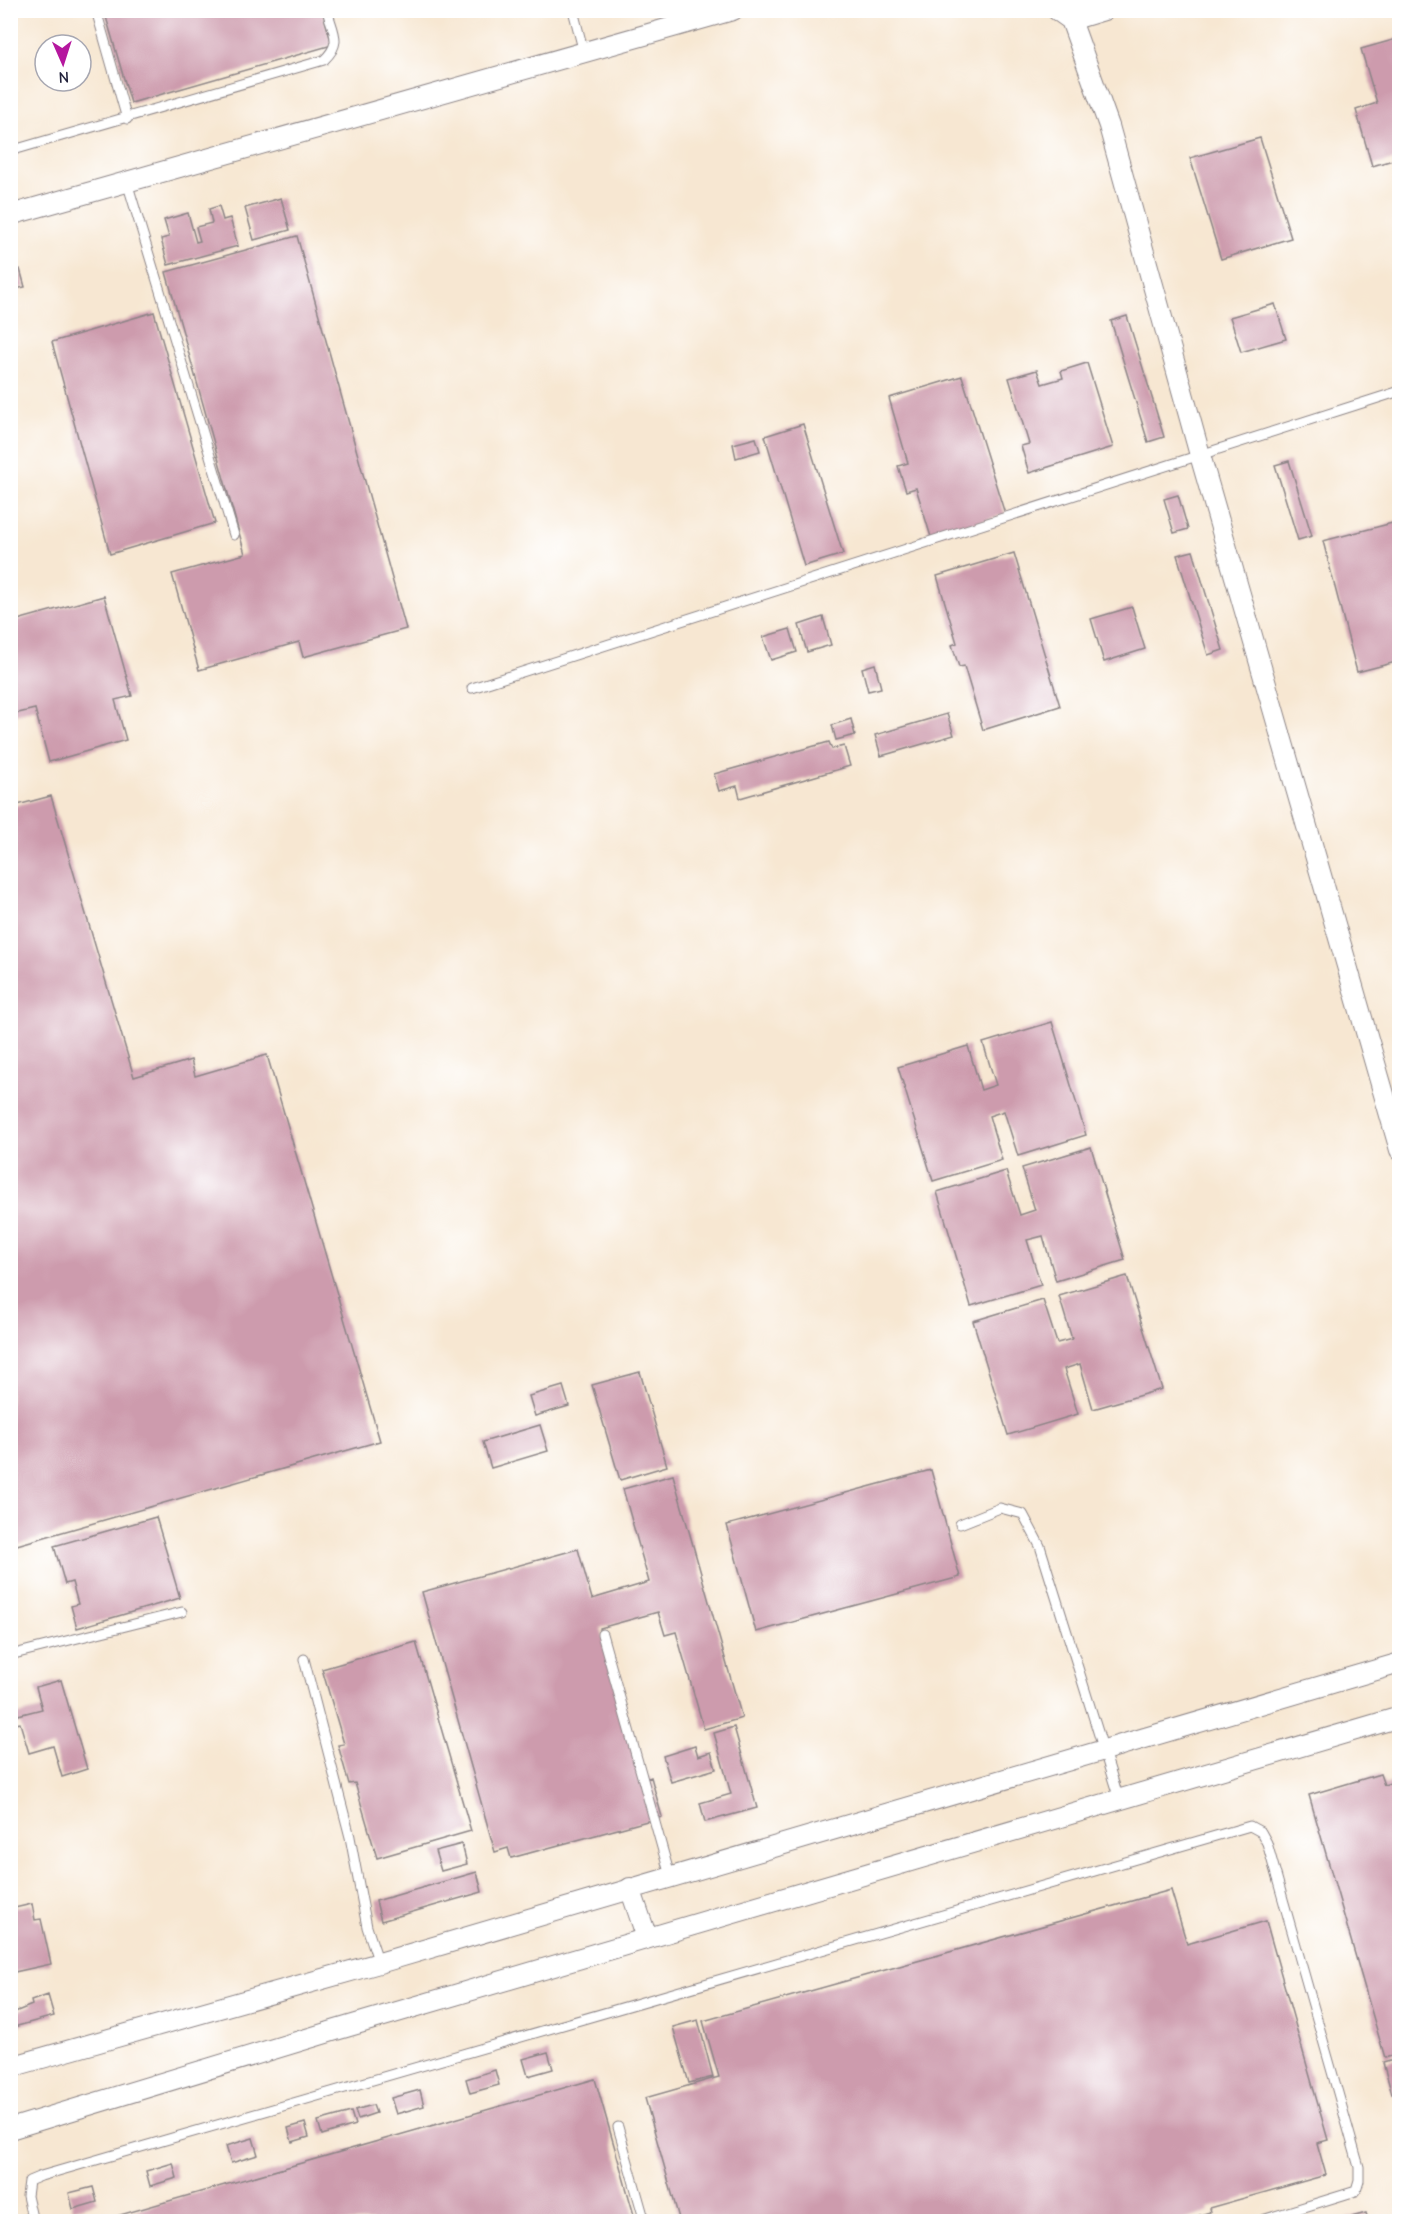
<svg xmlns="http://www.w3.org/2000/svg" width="1410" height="2232" viewBox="0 0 1410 2232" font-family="'Comic Neue',sans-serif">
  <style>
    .building { fill: #cd9bad }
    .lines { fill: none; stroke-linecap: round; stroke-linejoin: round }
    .service-casing { stroke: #8c8486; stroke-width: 11 }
    .minor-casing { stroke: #8c8486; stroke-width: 22 }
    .service { stroke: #fff; stroke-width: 9 }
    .minor { stroke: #fff; stroke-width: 20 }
  </style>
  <rect width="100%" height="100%" fill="#fff"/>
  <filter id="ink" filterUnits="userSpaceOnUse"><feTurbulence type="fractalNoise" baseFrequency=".0167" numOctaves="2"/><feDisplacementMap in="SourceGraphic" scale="12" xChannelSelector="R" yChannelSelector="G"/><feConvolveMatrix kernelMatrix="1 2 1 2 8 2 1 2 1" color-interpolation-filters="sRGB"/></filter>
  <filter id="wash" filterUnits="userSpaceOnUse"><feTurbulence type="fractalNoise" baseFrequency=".008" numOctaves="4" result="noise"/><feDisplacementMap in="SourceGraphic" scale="24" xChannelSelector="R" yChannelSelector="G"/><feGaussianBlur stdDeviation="1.35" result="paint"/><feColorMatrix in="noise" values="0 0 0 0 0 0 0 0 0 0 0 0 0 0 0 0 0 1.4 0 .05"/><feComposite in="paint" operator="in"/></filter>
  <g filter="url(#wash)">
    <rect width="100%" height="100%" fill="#f7e7d2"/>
    <g id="blocks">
      <path class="building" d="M104 10H322L332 45 131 103Z
        M1400 38V179H1399L1393 160 1372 166 1356 110 1377 103 1361 49Z
        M1260 138 1291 238 1221 259 1190 158Z
        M281 198 290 230 254 240 245 208Z
        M219 206 223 220 230 218 238 246 168 265 161 239 169 237 164 220 188 213 196 242 200 241 196 227 212 223 209 209Z
        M297 236 406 629 303 657 299 642 199 670 172 574 245 554 166 272Z
        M20 269 25 287 10 290V271Z
        M1275 304 1286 339 1241 352 1230 317Z
        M154 312 215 523 110 554 52 342Z
        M1127 316 1164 437 1148 442 1111 321Z
        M1087 363 1113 447 1029 473 1021 446 1029 444 1009 378 1037 370 1042 384 1063 378 1061 371Z
        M962 376 1005 514 931 537 916 488 906 491 898 466 908 463 889 398Z
        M803 424 843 554 804 566 765 436Z
        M756 438 760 451 736 458 733 444Z
        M1289 461 1312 536 1298 540 1275 465Z
        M1178 495 1188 529 1174 533 1164 499Z
        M1400 521V661L1357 672 1323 541Z
        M1193 551 1223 650 1208 655 1177 555Z
        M1014 553 1060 706 983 730 964 666 959 667 952 645 957 643 937 576Z
        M104 596 132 696 115 700 126 740 49 762 35 709 10 715V622Z
        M1132 607 1145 649 1104 662 1091 619Z
        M823 617 831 645 807 652 799 625Z
        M790 629 797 652 771 660 763 637Z
        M875 664 881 688 868 691 862 668Z
        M947 714 954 735 881 756 875 735Z
        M851 719 855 735 836 740 832 725Z
        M829 742 832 749 844 746 850 766 740 798 737 786 719 791 714 774Z
        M51 796 134 1077 191 1060 195 1076 267 1055 380 1441 10 1547V807Z
        M1052 1022 1086 1135 1018 1156 1004 1111 989 1116 1002 1160 933 1181 898 1067 968 1046 981 1090 996 1085 983 1043Z
        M1091 1147 1125 1260 1056 1281 1043 1236 1027 1240 1041 1285 971 1306 937 1192 1006 1171 1020 1215 1035 1210 1022 1168Z
        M1127 1276 1162 1389 1093 1409 1080 1364 1064 1369 1078 1414 1008 1435 973 1321 1043 1300 1057 1343 1072 1339 1059 1296Z
        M640 1372 667 1466 620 1480 592 1385Z
        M563 1386 569 1406 535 1416 529 1396Z
        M540 1425 548 1451 491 1468 483 1442Z
        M931 1470 960 1577 756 1632 727 1525Z
        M673 1475 742 1718 704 1729 676 1632 665 1635 658 1612 600 1628 643 1780 651 1777 662 1817 511 1858 508 1848 495 1852 422 1592 578 1549 592 1599 649 1582 623 1489Z
        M156 1517 180 1598 77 1628 71 1606 78 1604 72 1582 65 1584 54 1546Z
        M416 1642 471 1831 377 1858 355 1783 349 1784 338 1745 344 1744 322 1669Z
        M61 1680 87 1769 62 1777 53 1746 29 1753 20 1723 10 1725V1692L18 1715 42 1709 36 1687Z
        M734 1727 757 1808 705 1822 700 1803 731 1794 714 1733Z
        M695 1746 698 1756 711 1752 716 1769 671 1782 663 1756Z
        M1380 1774 1384 1785 1400 1780V2053L1385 2058 1309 1795Z
        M462 1844 467 1864 441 1871 435 1851Z
        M477 1872 482 1892 381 1921 376 1901Z
        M1171 1890 1187 1944 1266 1921 1328 2140 1317 2143 1326 2175 1209 2208 1210 2212 1178 2222H680L645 2098 719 2077 703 2021Z
        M32 1904 35 1920 41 1919 51 1964 10 1973V1909Z
        M48 1995 54 2016 10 2028V2014L32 2005 31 2001Z
        M698 2020 713 2077 689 2083 673 2027Z
        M548 2052 553 2069 528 2076 523 2059Z
        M1400 2058V2092L1392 2094 1383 2063Z
        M495 2070 499 2085 470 2093 466 2079Z
        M595 2079 636 2222H99V2221Z
        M420 2090 424 2106 396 2114 391 2098Z
        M373 2105 376 2113 358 2119 355 2110Z
        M351 2112 355 2125 322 2135 318 2121Z
        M305 2123 309 2137 292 2142 288 2128Z
        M253 2138 258 2155 231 2163 226 2146Z
        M173 2163 177 2178 150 2186 146 2171Z
        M93 2187 97 2202 73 2209 69 2193Z
        M1366 2213 1369 2222H1337V2221Z"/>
    </g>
  </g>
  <g filter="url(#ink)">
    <use href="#blocks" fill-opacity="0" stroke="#8c8486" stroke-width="1.5"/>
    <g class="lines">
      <g class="service-casing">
        <path id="service" d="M96 10 127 119
          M573 10 584 53
          M10 151 324 60C343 42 333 33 327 10
          M127 182 234 535
          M472 688 1400 391
          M960 1524 1000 1508 1023 1514 1040 1546 1119 1799
          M602 1634 670 1876
          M10 1655 182 1612
          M304 1659 350 1837 367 1927 379 1963
          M618 2127 645 2222
          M33 2222 27 2196 29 2181 41 2176 1250 1826 1261 1832 1267 1843 1359 2167V2181L1356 2191 1256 2222"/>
      </g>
      <g class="minor-casing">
        <path id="minor" d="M1057 10 1071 20 1109 126 1200 455 1400 1150
          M1071 20 1104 10
          M10 215 733 10
          M630 1888 647 1938
          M10 2067 379 1963 1400 1663
          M10 2129 336 2030 1400 1717"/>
      </g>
      <use href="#service" class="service"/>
      <use href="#minor" class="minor"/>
    </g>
  </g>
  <rect width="1410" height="2232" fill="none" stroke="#fff" stroke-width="36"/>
  <g transform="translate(63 63) rotate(177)"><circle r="28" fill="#ffffff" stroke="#a7a7b1" stroke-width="1.5"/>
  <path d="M0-4.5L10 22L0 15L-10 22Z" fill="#b5179e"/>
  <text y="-9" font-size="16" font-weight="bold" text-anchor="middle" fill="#22223b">N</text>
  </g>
</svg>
